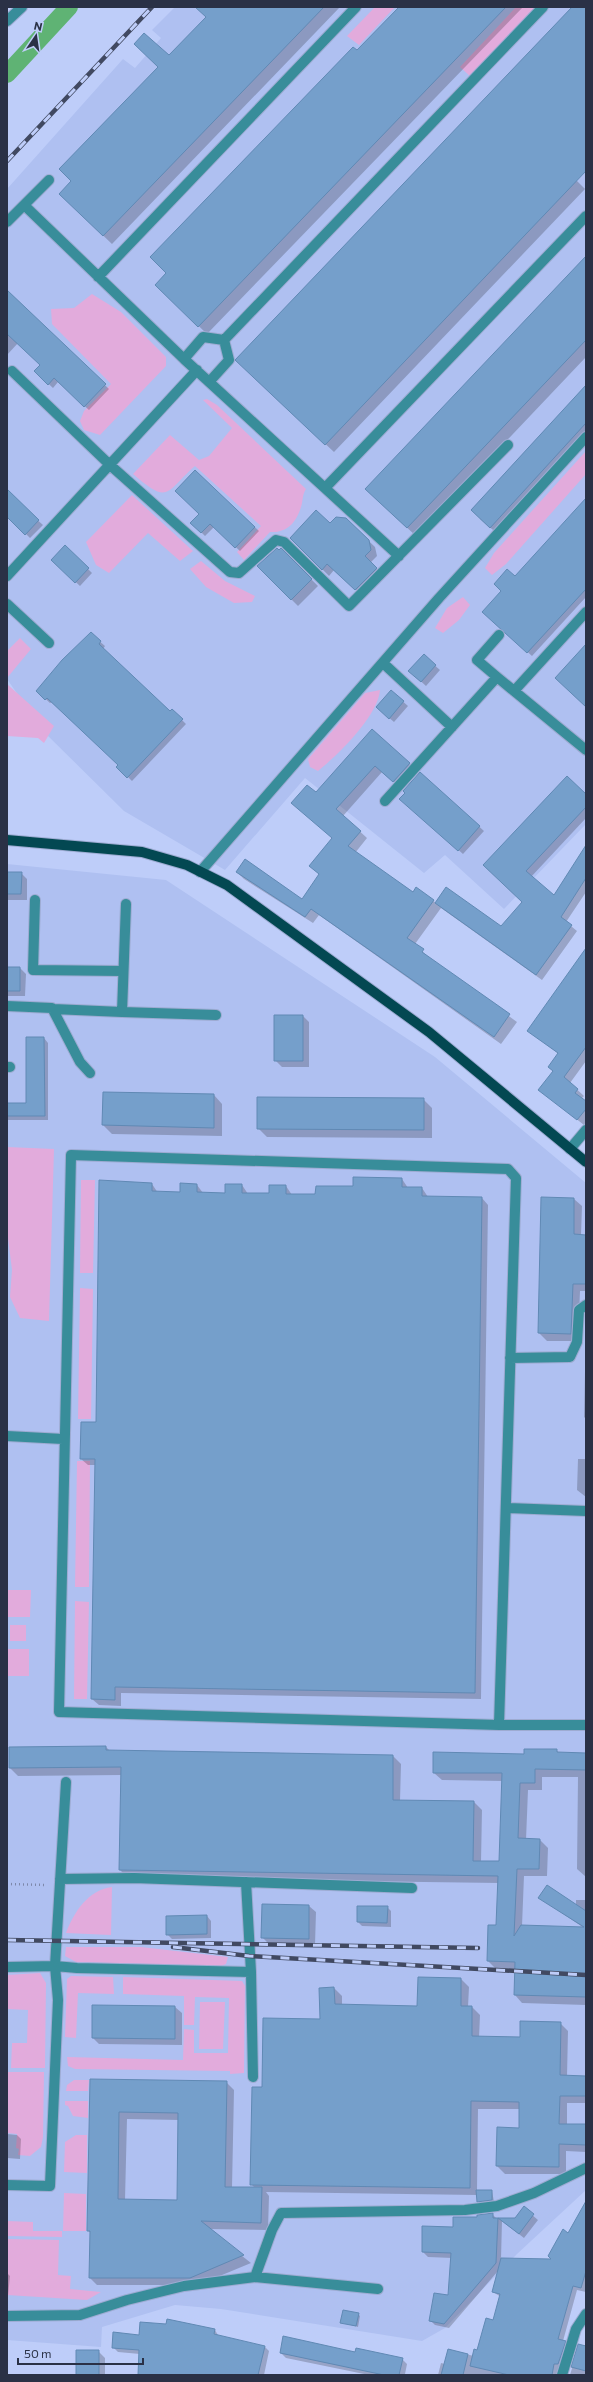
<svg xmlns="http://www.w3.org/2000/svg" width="593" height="2382" viewBox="0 0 593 2382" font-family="Commissioner,sans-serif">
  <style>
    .built { fill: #afc0f1 }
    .green { fill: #e2abdc }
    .shadow { fill: #0003; fill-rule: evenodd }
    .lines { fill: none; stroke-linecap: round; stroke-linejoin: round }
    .canal { stroke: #5fb374; stroke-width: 18 }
    .building { fill: #759fcb; stroke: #6089b4; fill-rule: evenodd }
    .minor-casing { stroke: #9dabd2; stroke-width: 12 }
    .major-casing { stroke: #9dabd2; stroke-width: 12 }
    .path { stroke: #7d88aa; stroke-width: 2.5; stroke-dasharray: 1 3; stroke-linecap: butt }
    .minor { stroke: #388d9a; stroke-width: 10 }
    .major { stroke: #034852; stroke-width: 10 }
    .rail-casing { stroke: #414961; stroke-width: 4.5 }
    .rail { stroke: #becdf9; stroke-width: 3; stroke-dasharray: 9; stroke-linecap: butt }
  </style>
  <rect width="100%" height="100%" fill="#becdf9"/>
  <path class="built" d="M175 7H586V824L504 909 445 855 424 873 305 778 225 870 124 811 43 731 7 679V189L123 59 135 68 161 38 152 30Z
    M7 864 166 880 435 1057 586 1183V2190L517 2254 445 2328 422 2341 221 2309 175 2305 102 2327 101 2347 7 2340Z"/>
  <path class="green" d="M375 7H395L359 45 347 36Z
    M516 7H536L471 77 460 67Z
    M92 294 121 312 166 357V366L100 435 84 430 80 421 84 411 111 384 52 324 51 309 74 308Z
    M207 399 217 405 306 489C302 495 303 501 301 507 296 523 287 533 270 532L244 560 237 552 261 526 195 466C165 492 170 506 133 474L170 435 199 460 209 456 232 428 203 400Z
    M586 451V474L506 564 492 575 485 568 494 553Z
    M132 495 193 551 180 561 148 533 109 573 96 565 86 542Z
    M201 561 225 581 255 596 252 602 234 603 206 587 190 569Z
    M463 597 470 605 459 620 443 633 435 628 447 608Z
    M20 638 31 649 7 678V651Z
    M7 684 54 726 44 743 38 738 7 736Z
    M380 690C378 716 338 755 318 771L310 767 308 759 365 693Z
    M7 1147 54 1149 49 1321 20 1318 10 1297 12 1270 7 1230Z
    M81 1180H95L93 1273H80Z
    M80 1288 93 1289 91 1419H78Z
    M77 1461H90L89 1587H75Z
    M7 1590H31L30 1617H7Z
    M75 1601 89 1602 87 1699H74Z
    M10 1625H26V1641H10Z
    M7 1649H29V1676H7Z
    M112 1887 111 1935 66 1933C74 1912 88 1890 112 1887Z
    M66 1947H141L228 1957 226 1964 221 1966 76 1962 65 1956Z
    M40 1973 46 1983 45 2068H11L12 2043H27L28 2010 7 2009V1975Z
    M71 1976 113 1977 114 1994 78 1993 76 2038 65 2037 67 1979Z
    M123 1977 242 1981 245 1986 244 2073 230 2074V2071L75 2069 68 2066 67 2057 183 2060 184 2029 194 2030V2053H228L229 1998 195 1997 194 2025H184V1996L123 1994Z
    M200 2002H225L223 2049H199Z
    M7 2072H44L43 2137 41 2147 30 2156 18 2155 19 2149 16 2148 17 2134 7 2133Z
    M74 2080H89L88 2091H66L67 2085Z
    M65 2101H88V2118L73 2116 68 2106 65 2105Z
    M76 2135H87V2173L64 2172 65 2142Z
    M64 2193 86 2194V2231H63Z
    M7 2221 33 2222V2231H62V2237L7 2236Z
    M7 2239 59 2240 58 2275 71 2276 70 2289 101 2292 87 2300 7 2295Z"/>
  <path class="shadow" d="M204 7H340L112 244 68 202 72 181 160 67 207 17Z
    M401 7H523L207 334 156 285 357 52Z
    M573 7H586V156L569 173 585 189 334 452 245 369Z
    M586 258V357L416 536 374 497Z
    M12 296 109 389 89 410 58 382 53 388 39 375 41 365 18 343 7 355V301Z
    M586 386V440L499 535 480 519Z
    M195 471 259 531 240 551 214 527 205 536 192 523 201 514Z
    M7 493 43 525 30 538 7 515Z
    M586 500V597L532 656 488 616 515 577Z
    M346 519 375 547 377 556 370 563 383 575 362 596 334 570 329 576 291 538Z
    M65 546 92 573 80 586 52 560Z
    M281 549 318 586 298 606 258 566Z
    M91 634 105 646 103 649 170 712 172 710 186 724 132 781 118 767 119 765 52 702 50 703 37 691Z
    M424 656 440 670 426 686 414 675Z
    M391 691 408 706 394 722 381 711Z
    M372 731 417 771 401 788 382 772 343 816 367 838 355 853 413 893 416 889 436 903 502 928 523 902 490 871 586 796V818L531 877 554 896 586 847V892L566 922 577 931 542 980 441 908 415 944 429 958 517 1022 501 1044 319 915 313 923 244 879 237 872 303 901 320 875 310 866 333 838 316 794Z
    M420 773 484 831 463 854 405 803Z
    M7 873H21L27 879V900H7Z
    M586 949V1061L570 1083 584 1096 581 1099 586 1102V1122L584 1125 546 1095 554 1072 549 1067 559 1054 529 1031Z
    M7 968H20L26 974 25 996H7Z
    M303 1016 309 1022V1067H282L275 1060Z
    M44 1038 48 1043V1120H7V1104H27Z
    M104 1093 214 1095 222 1104V1136L112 1134 103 1125Z
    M423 1099 432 1108V1138L267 1137 258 1128Z
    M402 1179 408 1188H422L428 1197 482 1198 488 1205 481 1699 121 1693V1706L99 1705 92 1699 96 1465H88L81 1459 97 1423 152 1184 158 1193H181L197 1185 203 1193 226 1194 242 1185 248 1194H270L286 1186 292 1195H316Z
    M574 1199 582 1206 581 1235 586 1236V1291H580L578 1341H547L539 1333Z
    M586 1326V1419L584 1417Z
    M578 1459H586V1497L577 1490Z
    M106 1747 110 1751 393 1756 401 1764 400 1801 474 1802 482 1810 481 1862H500L503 1781 442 1780 434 1773 556 1750 559 1753 586 1754V1877L577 1869 578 1777H542V1790H528L526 1840H540L548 1848 547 1876H524L522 1926 584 1928 540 1898 576 1905V1900H586V2005L522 2003 515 1995V1969H496L488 1961 497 1926 499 1883 128 1878 120 1870 122 1775 18 1776 10 1768Z
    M263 1905 309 1906 316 1912 315 1945 269 1944 262 1937Z
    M387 1907 391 1911V1927L362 1926 358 1922Z
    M207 1916 211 1921V1938L172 1939 167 1934Z
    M461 1979 469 1987 468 2007H472L480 2015 479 2038H521L560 2023 568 2031 567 2077H586V2103H567V2125H586V2152L566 2151V2174H505L497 2166 520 2129V2109H478L477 2191H492L494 2202 479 2203 477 2195 266 2192 269 2196 268 2230 208 2229 251 2263 198 2285H97L90 2278 91 2233 88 2231 91 2080 226 2082 234 2090 232 2188H255L251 2184 263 2088 321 2020 320 1989 334 1988 342 1996V2006L418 2007ZM127 2119 179 2120 178 2201 125 2200Z
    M93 2006 175 2007 182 2013V2045L99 2044 93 2038Z
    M7 2134 17 2135 21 2139 20 2159 7 2158Z
    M524 2208 538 2220 524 2238 502 2221 501 2259 553 2260 586 2209V2292L577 2290 563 2341 570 2346 561 2375H438L441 2363 445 2364 448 2350 474 2356 478 2351 494 2321 501 2297 493 2292 498 2271 449 2328 435 2325 430 2320 449 2296 452 2258 428 2257 423 2252 454 2228 492 2214 497 2219H515Z
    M7 2273 10 2276 7 2306Z
    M358 2314 360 2316 358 2327 341 2322Z
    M167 2320 215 2330 219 2337 264 2346 269 2351 264 2375H139L140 2354 118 2352 113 2347 166 2325Z
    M579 2345 586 2347V2375H570Z
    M98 2351 105 2358V2375H77Z
    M281 2353H356L402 2359 407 2364 405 2374 409 2375H369L286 2358Z"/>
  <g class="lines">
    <path class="canal" d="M7 74 69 7"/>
  </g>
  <path class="building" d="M195 7H324L103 236 59 194 71 181 59 169 158 67 134 44 144 33 169 55 206 17Z
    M399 7H506L198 327 155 285 166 273 150 257 353 47 357 50Z
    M572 7H586V171L325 445 235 360Z
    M586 256V340L407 528 365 489Z
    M7 290 106 384 84 407 54 378 48 385 34 371 40 365 7 334Z
    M586 385V423L490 528 471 510Z
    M195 470 255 527 235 548 210 524 201 533 190 523 199 514 175 491Z
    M7 489 39 520 25 535 7 517Z
    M586 498V589L527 653 482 612 501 591 494 584 507 569 515 576Z
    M316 510 330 523 336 517 346 518 369 540 371 550 365 556 377 568 355 590 327 564 322 570 290 538Z
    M65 545 89 568 75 583 51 560Z
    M277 548 279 550 281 548 312 579 291 600 257 566Z
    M91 632 101 641 99 644 170 711 172 709 183 719 127 778 116 767 118 765 47 698 45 700 36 691 62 660Z
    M586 644V707L555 678Z
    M424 654 436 665 421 682 408 671Z
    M391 690 404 701 389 719 376 707Z
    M372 729 410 763 393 782 375 766 336 809 361 831 348 846 413 892 416 887 434 900 407 938 424 949 422 952 510 1014 494 1037 311 909 305 917 236 872 245 859 302 899 319 874 309 866 332 838 291 803 307 785 316 792Z
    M420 772 480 826 458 851 399 799 405 793 403 791Z
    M567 776 586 794V807L526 871 554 895 586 845V878L561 917 572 925 536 975 435 903 446 887 501 926 522 902 483 865Z
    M7 872H22L21 894H7Z
    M586 948V1047L564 1077 578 1089 575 1093 586 1101V1109L577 1120 538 1090 553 1071 548 1067 558 1053 527 1031Z
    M7 967H20V991H7Z
    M274 1015H303V1061H274Z
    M26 1037H44L45 1116H7V1103H26Z
    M103 1092 214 1094V1128L102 1125Z
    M257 1097 424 1098V1130L257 1129Z
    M353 1177 402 1178V1187H422V1196L482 1197 475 1693 115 1687V1700L91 1699 95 1459H80L81 1422H96L99 1180 152 1183V1191L180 1192V1183L197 1184V1192L225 1193V1184H242V1193H269V1185H286V1194H315L316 1186H353Z
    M541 1197 574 1198V1234L586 1235V1284H573L571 1334 538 1333Z
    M106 1746V1750L393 1755V1800L474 1801 473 1861H499L502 1773H433V1752L524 1754V1749H557V1752L586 1753V1770L535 1769V1783H520L518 1838 540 1839 539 1869H517L514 1936 521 1925 584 1927 538 1898 547 1885 586 1911V1997L514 1995 515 1962 487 1961 488 1925H496L498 1876 119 1870 121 1767 9 1768V1747Z
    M262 1904 309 1905V1939L261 1938Z
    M357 1906H388L387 1923 357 1922Z
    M207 1915V1934L166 1935V1916Z
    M418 1977 461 1978V2006H472V2036L520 2037V2021L561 2022 560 2075 586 2076V2096H560L559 2124H586V2145L559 2144V2167L496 2166 497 2127 519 2128V2102L471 2101 470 2188 250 2185 252 2087H262L263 2018 320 2019 319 1988 334 1987 335 2004 417 2006Z
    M92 2005 175 2006V2039L92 2038Z
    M90 2079 227 2081 225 2187H262L261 2223 201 2221 244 2255 190 2278H89L90 2231H87ZM119 2112 178 2113 177 2200 118 2199Z
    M476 2190H492V2200L477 2202Z
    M586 2201V2271L581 2288 573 2286 558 2339 566 2341 558 2364H554L552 2375H509L470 2366 474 2349 477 2350 486 2318 493 2320 500 2294 492 2292 501 2258 551 2259 548 2256 563 2229 568 2233Z
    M524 2206 534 2214 519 2234 498 2218 496 2263 444 2324 429 2321 434 2293 448 2295 451 2253 422 2252V2226L453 2227V2217H477V2215L493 2213V2218H515Z
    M343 2310 359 2313 356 2326 340 2323Z
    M167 2319 215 2329 214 2334 265 2346 258 2375H138L139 2350 112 2348 113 2332 139 2335 140 2322 166 2324Z
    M283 2336 355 2352 356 2348 403 2358 399 2375H384L280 2353Z
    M578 2344 586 2346V2371L571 2367Z
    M448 2349 468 2354 463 2375H441Z
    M76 2350H99V2375H76Z"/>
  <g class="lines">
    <g class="minor-casing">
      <path id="minor" d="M7 21 22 7
        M24 205 184 359 399 556
        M7 222 49 180
        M98 277 356 7
        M224 340 543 7
        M184 359 203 337 224 340 229 360 210 381
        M12 371 110 465 230 572 239 573 276 540 284 542 349 606 508 445
        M325 488 586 216
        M7 576 197 370
        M7 604 49 643
        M383 663 452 727
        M497 677 477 660 499 635
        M514 691 586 612
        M385 801 497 677 586 750
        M200 872 439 598 586 437
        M35 900 33 970 123 971
        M7 1006 52 1008 80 1062 90 1073
        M53 1009 122 1012 126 904
        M122 1012 216 1015
        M7 1067H10
        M570 1149 586 1130
        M510 1358 570 1357 577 1342 579 1310 586 1305
        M7 1436 63 1439
        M506 1508 586 1511
        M499 1725 516 1178 508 1169 71 1155 59 1712 499 1725H586
        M60 1879 134 1878 412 1888
        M246 1882 251 1972
        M7 1967 55 1966 77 1968 251 1972 253 2077
        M7 2185 50 2186 58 2000 55 1966 66 1782
        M255 2277 272 2230 281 2213 465 2210 497 2206 534 2193 586 2168
        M7 2316 80 2315 127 2300 184 2286 255 2277 378 2289
        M562 2375 576 2329 586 2314"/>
    </g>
    <g class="major-casing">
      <path id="major" d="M7 840 142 852 187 865 227 885 429 1032 586 1162"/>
    </g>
    <path class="path" d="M7 1884 46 1885"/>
    <use href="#minor" class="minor"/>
    <use href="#major" class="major"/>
    <g class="rail-casing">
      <path id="rail" d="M7 161 152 7
        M7 1940 478 1948
        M173 1947 249 1956 586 1975"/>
    </g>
    <use href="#rail" class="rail"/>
  </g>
  <rect width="593" height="2382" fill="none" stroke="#2a3146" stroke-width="16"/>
  <g transform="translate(36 36) rotate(13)" stroke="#becdf9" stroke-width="3" paint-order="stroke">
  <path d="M0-3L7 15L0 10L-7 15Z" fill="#2a3146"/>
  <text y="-6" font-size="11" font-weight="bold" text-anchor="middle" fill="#2a3146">N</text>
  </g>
  <path d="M18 2358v6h125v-6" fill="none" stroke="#2a3146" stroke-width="2"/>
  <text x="24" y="2358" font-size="12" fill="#2a3146" stroke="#becdf9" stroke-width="3" paint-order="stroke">50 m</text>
</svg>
